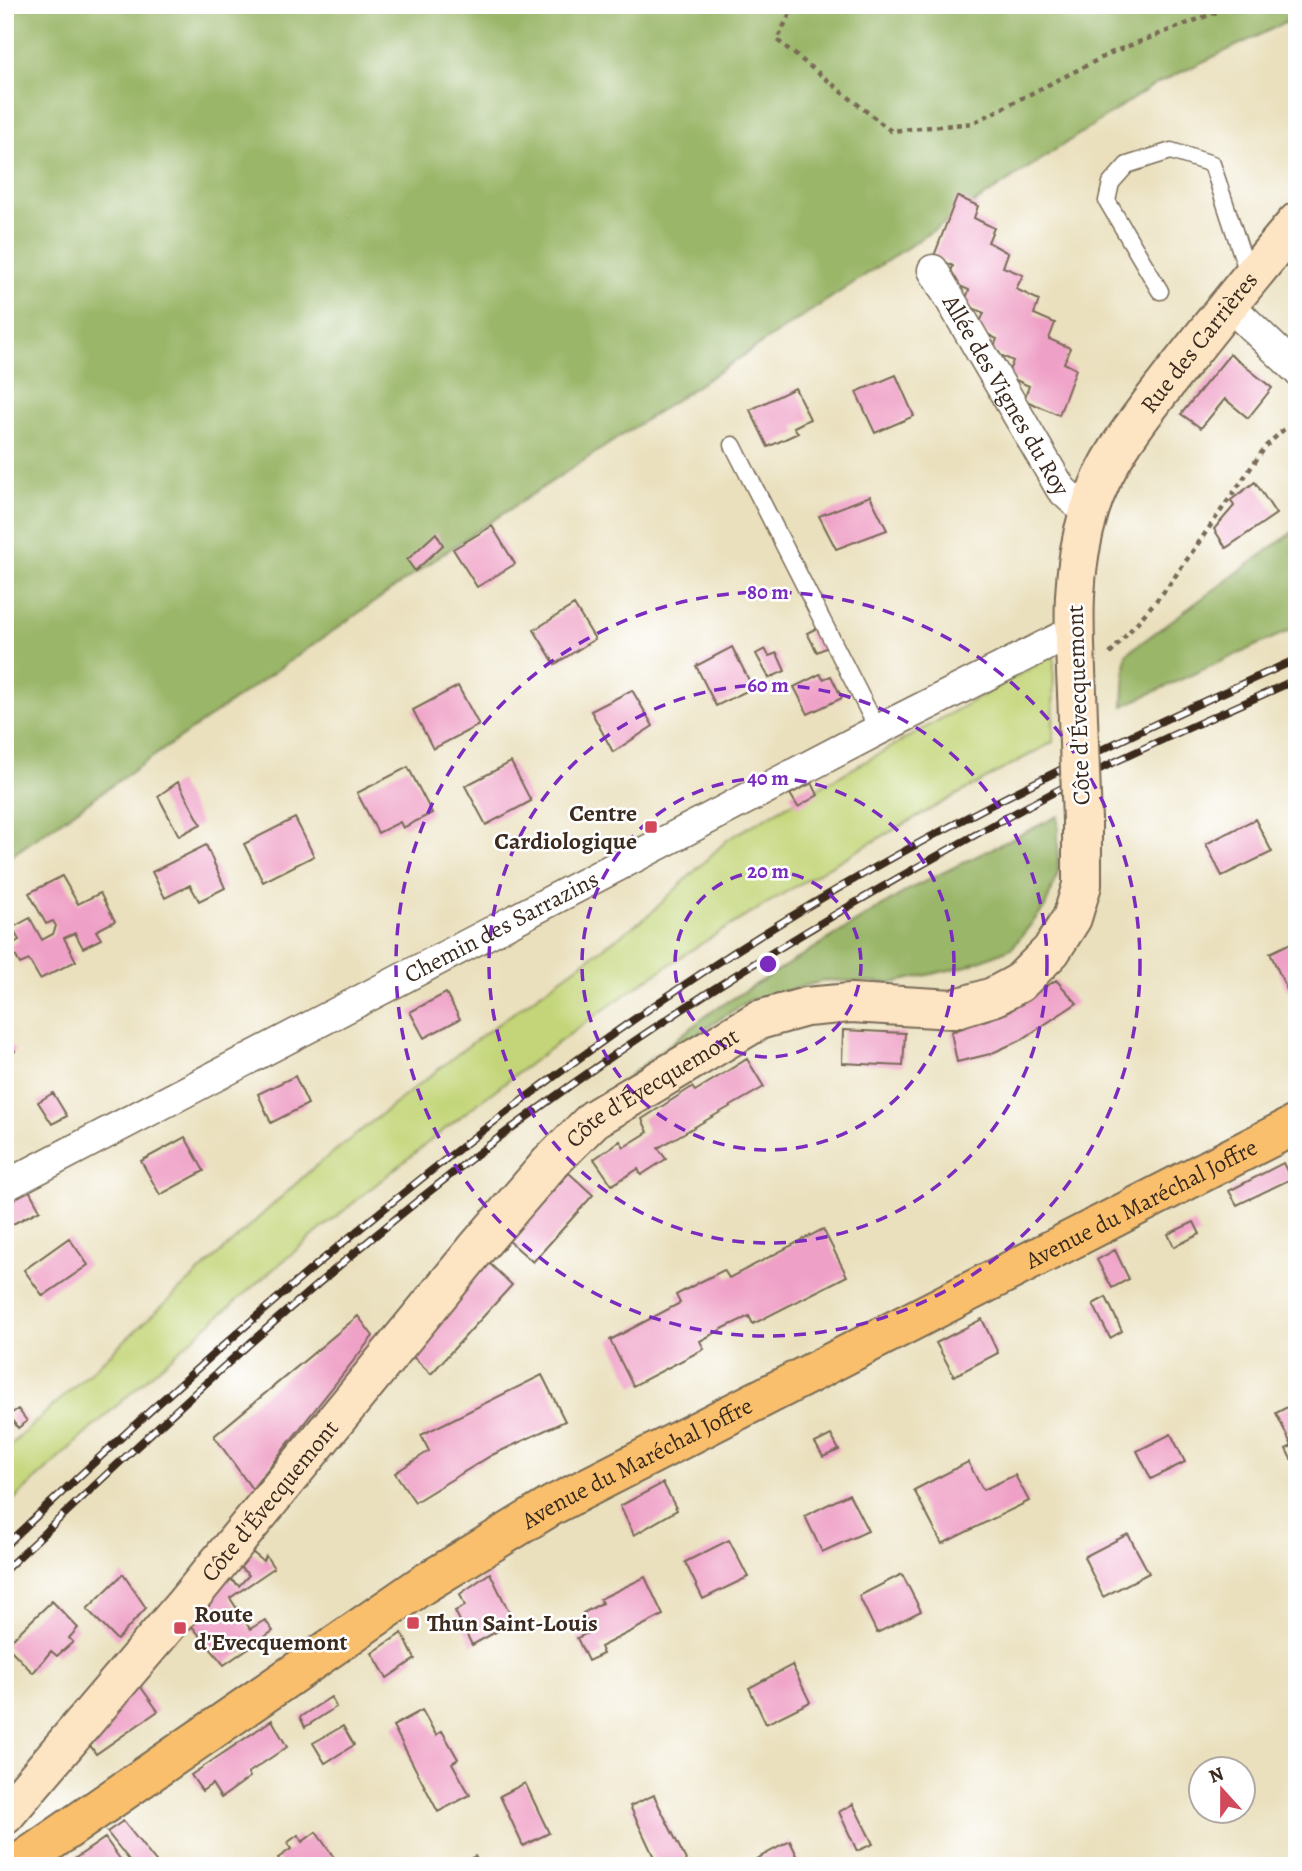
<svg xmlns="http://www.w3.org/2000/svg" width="1302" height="1871" viewBox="0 0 1302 1871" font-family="Alegreya,serif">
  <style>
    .green { fill: #c3d578; stroke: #7f804b; stroke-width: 2 }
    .forest { fill: #9ab668; stroke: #6a7043; stroke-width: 2 }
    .building { fill: #efa0c6 }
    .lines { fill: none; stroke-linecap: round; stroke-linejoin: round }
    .lane-casing { stroke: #786a56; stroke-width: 19 }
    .street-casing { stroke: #786a56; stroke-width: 33 }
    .secondary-casing { stroke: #786a56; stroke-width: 42 }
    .primary-casing { stroke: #786a56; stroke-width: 42 }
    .path { stroke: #786a56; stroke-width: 4.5; stroke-dasharray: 5 5; stroke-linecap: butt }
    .lane { stroke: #fff; stroke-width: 16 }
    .street { stroke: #fff; stroke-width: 30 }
    .secondary { stroke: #fde5c4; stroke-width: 38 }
    .primary { stroke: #f9bf6c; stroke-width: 38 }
    .rail-casing { stroke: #3b2a1e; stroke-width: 8 }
    .rail { stroke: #fff; stroke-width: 5; stroke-dasharray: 16; stroke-linecap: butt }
    .secondary-bridge-casing { stroke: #786a56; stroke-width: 42; stroke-linecap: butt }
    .secondary-bridge { stroke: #fde5c4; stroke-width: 38 }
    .ring { fill: none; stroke: #7b2cbf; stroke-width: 3.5; stroke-dasharray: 12 9 }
    .poi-dot { fill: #d1495b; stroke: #fff; stroke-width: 2.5 }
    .labels { text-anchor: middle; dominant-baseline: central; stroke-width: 5; stroke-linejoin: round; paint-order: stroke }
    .street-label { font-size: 24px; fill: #3b2a1e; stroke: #fff }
    .poi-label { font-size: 24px; font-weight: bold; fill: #3b2a1e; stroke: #fff; text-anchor: start }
    .centre { fill: #7b2cbf; stroke: #fff; stroke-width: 3.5 }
    .ring-label { font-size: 21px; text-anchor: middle; font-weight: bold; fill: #7b2cbf; stroke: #fff; stroke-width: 5; stroke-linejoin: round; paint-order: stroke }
  </style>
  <rect width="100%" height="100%" fill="#fff"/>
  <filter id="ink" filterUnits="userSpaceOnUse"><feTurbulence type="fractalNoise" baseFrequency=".0143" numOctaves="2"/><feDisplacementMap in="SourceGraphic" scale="14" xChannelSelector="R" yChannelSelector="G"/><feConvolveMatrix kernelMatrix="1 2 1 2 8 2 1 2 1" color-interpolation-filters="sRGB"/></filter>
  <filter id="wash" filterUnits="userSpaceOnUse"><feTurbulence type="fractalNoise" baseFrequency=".00686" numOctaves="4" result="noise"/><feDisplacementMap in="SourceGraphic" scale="28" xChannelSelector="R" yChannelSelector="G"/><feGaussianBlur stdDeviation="1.57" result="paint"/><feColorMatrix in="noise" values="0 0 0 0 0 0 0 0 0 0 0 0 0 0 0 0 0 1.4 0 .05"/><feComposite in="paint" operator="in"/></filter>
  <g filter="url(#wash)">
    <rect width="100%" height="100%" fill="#eae0bd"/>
    <path class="green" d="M1054 655 1053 742C934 807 815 872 701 944 593 1013 490 1092 390 1173 257 1280 130 1391 5 1508V1450L312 1169 473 1042 650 914 728 839Z"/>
    <path class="forest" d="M5 5H1297V17L1154 85 466 538 5 860Z
      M1297 529V627L1123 706 1126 654Z
      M1058 816V873L1045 907 1012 948 967 966 892 983 827 980 748 1001 615 1087 711 1012 910 889Z"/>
    <g id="blocks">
      <path class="building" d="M957 196 978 206 974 218 994 228 988 242 1008 253 1003 267 1023 275 1016 289 1039 300 1034 314 1055 323 1049 339 1070 348 1064 363 1076 369 1059 415 1024 400 1029 386 1007 376 1013 361 992 351 997 339 977 329 984 313 964 304 969 290 948 281 953 266 934 256Z
        M1297 265V286L1289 269Z
        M1230 354 1272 388 1248 418 1225 399 1201 428 1181 414Z
        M896 375 914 416 875 433 856 392Z
        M795 388 810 419 794 427 798 433 768 447 750 410Z
        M1255 482 1276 514 1226 548 1214 529 1234 506 1231 500Z
        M870 496 887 530 836 549 819 516Z
        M492 526 515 564 477 587 453 549Z
        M436 533 443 545 415 571 407 560Z
        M574 605 595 639 555 664 534 630Z
        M819 627 828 647 817 652 807 633Z
        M732 647 753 688 716 706 696 666Z
        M765 649 769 656 777 653 785 671 769 678 756 654Z
        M820 674 823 679 831 676 842 698 808 714 794 687Z
        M458 686 479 725 433 749 413 710Z
        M632 690 653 726 613 752 591 711Z
        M511 762 531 801 486 825 465 786Z
        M408 767 432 813 403 828 400 822 378 833 357 793Z
        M178 782 201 824 179 836 158 796Z
        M812 783 818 795 798 807 790 794Z
        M295 818 314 856 263 882 244 844Z
        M1255 819 1272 852 1222 876 1206 844Z
        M206 845 225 888 199 901 190 885 165 898 152 872Z
        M62 876 78 904 100 893 115 921 96 931 101 939 83 948 75 933 64 938 76 961 40 979 29 960 20 964 10 946 19 940 12 928 30 918 42 940 53 934 56 926 53 921 46 924 29 893Z
        M1297 940V985L1287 990 1270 953Z
        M1056 980 1077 1003 1021 1040 990 1054 957 1062 951 1032 1007 1013Z
        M446 993 460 1019 424 1038 410 1012Z
        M843 1030 905 1033 903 1066 842 1063Z
        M5 1037 15 1051 5 1058Z
        M747 1059 764 1087 658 1148 666 1159 641 1175 638 1169 612 1185 594 1159 620 1141 624 1147 648 1132 642 1119 692 1087 695 1091Z
        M295 1076 308 1104 271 1123 258 1094Z
        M53 1093 67 1116 52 1124 38 1102Z
        M185 1137 204 1171 160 1195 141 1161Z
        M1283 1163 1291 1179 1237 1205 1229 1191Z
        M569 1173 593 1195 533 1262 508 1240Z
        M29 1190 40 1210 5 1228V1202Z
        M1194 1222 1200 1234 1174 1247 1168 1234Z
        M823 1229 847 1276 753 1324 749 1316 724 1328 700 1341 704 1349 633 1386 610 1340 680 1303 676 1295 700 1282 724 1270 729 1278Z
        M69 1238 88 1265 43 1296 24 1270Z
        M1115 1250 1129 1279 1112 1288 1097 1260Z
        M488 1262 512 1285 431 1374 408 1352Z
        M1106 1297 1122 1331 1110 1338 1093 1304Z
        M358 1316 373 1336 252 1489 214 1436Z
        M982 1319 998 1353 954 1376 936 1343Z
        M542 1375 565 1421 492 1455 415 1502 395 1473 429 1451 421 1435Z
        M1297 1402V1457L1291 1459 1286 1449 1292 1446 1276 1413Z
        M18 1409 27 1421 18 1428 9 1415Z
        M1171 1434 1185 1462 1151 1479 1137 1451Z
        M831 1435 839 1450 823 1457 815 1443Z
        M968 1462 983 1490 1015 1475 1029 1501 942 1544 914 1490Z
        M663 1483 677 1510 634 1535 620 1506Z
        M849 1494 868 1531 822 1552 805 1516Z
        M1128 1534 1149 1573 1103 1597 1084 1557Z
        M729 1540 748 1577 703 1599 685 1562Z
        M247 1548 263 1561 266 1556 274 1568 230 1598 250 1629 265 1620 273 1631 224 1665 189 1623 225 1575 239 1586 249 1575 235 1563Z
        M490 1573 514 1622 472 1645 455 1611 465 1606 460 1594Z
        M123 1574 146 1608 117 1640 87 1609Z
        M902 1574 921 1611 877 1633 859 1596Z
        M645 1577 663 1615 600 1647 603 1654 588 1661 577 1638 592 1631 583 1613 602 1603 600 1599Z
        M52 1601 78 1628 69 1638 73 1642 57 1656 51 1651 33 1673 6 1645Z
        M402 1633 415 1659 387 1678 372 1653Z
        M792 1665 810 1702 766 1724 749 1688Z
        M138 1683 158 1711 96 1754 87 1741Z
        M331 1697 336 1707 305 1727 300 1717Z
        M422 1710 436 1735 442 1731 458 1759 452 1763 470 1795 438 1812 393 1726Z
        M272 1720 287 1747 248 1773 250 1777 221 1798 212 1784 202 1791 191 1775Z
        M343 1726 354 1745 325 1763 313 1743Z
        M525 1783 549 1833 523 1846 500 1796Z
        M654 1795 659 1806 689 1866H658L630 1806Z
        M853 1804 873 1844 857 1851 839 1812Z
        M123 1821 159 1866H134L107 1832Z
        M316 1832 340 1866H283L278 1858 291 1849 287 1843 298 1835 302 1842Z
        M105 1838 123 1863 64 1866Z
        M790 1841 802 1866H743Z
        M475 1856 481 1866H457Z"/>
    </g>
  </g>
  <g filter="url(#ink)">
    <use href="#blocks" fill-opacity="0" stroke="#786a56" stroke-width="2"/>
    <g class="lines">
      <g class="lane-casing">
        <path id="lane" d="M1160 291 1107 201 1111 183 1127 165 1171 151 1212 164 1249 276
          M733 445 878 730"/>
      </g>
      <g class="street-casing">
        <g id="street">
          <path id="s1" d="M933 270 1061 489 1088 514"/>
          <path d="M1228 304 1297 370"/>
          <path id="s2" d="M5 1186 878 730 1074 631"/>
        </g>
      </g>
      <g class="secondary-casing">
        <g id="secondary">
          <path id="s3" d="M1077 692C1074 629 1070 574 1089 512 1105 458 1142 415 1175 372 1215 321 1255 271 1297 222"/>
          <path id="s4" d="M5 1815 184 1605 476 1249 550 1163 594 1119 759 1020 806 1007 851 1003 953 1009 993 997 1019 983 1051 951 1072 918 1082 885V821"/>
        </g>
      </g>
      <g class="primary-casing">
        <g id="primary">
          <path id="s5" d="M15 1866 422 1585 553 1505 1297 1124"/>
        </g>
      </g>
      <path class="path" d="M794 5 777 40 891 131 973 123 1113 52 1235 5
        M1110 654 1167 588 1266 446 1297 417"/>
      <use href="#lane" class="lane"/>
      <use href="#street" class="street"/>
      <use href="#secondary" class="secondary"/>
      <use href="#primary" class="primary"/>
      <g class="rail-casing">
        <path id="rail" d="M5 1546C224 1338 450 1140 702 973 889 849 1092 751 1297 659
          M5 1570C185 1400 368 1228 571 1085 692 999 818 922 948 850 999 822 1049 793 1102 768 1166 737 1232 709 1297 679"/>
      </g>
      <use href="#rail" class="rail"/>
      <g class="secondary-bridge-casing">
        <path id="secondary-bridge" d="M1077 692 1082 821"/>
      </g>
      <use href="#secondary-bridge" class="secondary-bridge"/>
    </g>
  </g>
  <g class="ring">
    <circle cx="768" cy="964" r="93"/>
    <circle cx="768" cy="964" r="186"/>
    <circle cx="768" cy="964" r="279"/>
    <circle cx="768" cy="964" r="372"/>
  </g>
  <g class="poi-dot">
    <rect x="644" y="820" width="14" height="14" rx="3.5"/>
    <rect x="406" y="1616" width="14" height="14" rx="3.5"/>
    <rect x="173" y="1621" width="14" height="14" rx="3.5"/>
  </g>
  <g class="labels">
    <g class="street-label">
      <text stroke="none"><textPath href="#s3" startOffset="385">Rue des Carrières</textPath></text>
      <text stroke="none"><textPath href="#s1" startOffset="145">Allée des Vignes du Roy</textPath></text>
      <text transform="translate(1078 705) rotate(-92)">Côte d'Évecquemont</text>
      <text stroke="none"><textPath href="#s2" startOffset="560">Chemin des Sarrazins</textPath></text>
      <text stroke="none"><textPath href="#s4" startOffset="978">Côte d'Évecquemont</textPath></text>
      <text stroke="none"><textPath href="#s5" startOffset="1309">Avenue du Maréchal Joffre</textPath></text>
      <text stroke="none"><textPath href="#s5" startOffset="742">Avenue du Maréchal Joffre</textPath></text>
      <text stroke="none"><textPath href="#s4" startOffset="411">Côte d'Évecquemont</textPath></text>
    </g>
    <g class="poi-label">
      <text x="637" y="813" text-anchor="end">Centre<tspan x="637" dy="28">Cardiologique</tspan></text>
      <text x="194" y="1614">Route<tspan x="194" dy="28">d'Evecquemont</tspan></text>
      <text x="427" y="1623">Thun Saint-Louis</text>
    </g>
  </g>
  <circle cx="768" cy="964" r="10" class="centre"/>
  <g class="ring-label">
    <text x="768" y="599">80 m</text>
    <text x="768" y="692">60 m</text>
    <text x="768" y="785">40 m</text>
    <text x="768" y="878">20 m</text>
  </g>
  <rect width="1302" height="1871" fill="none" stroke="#fff" stroke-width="28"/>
  <g transform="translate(1222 1790) rotate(339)"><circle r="33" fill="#ffffff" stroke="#b1aaa5" stroke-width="2"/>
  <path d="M0-5L12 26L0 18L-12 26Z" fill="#d1495b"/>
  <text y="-10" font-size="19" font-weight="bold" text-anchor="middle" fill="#3b2a1e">N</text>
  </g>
</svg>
